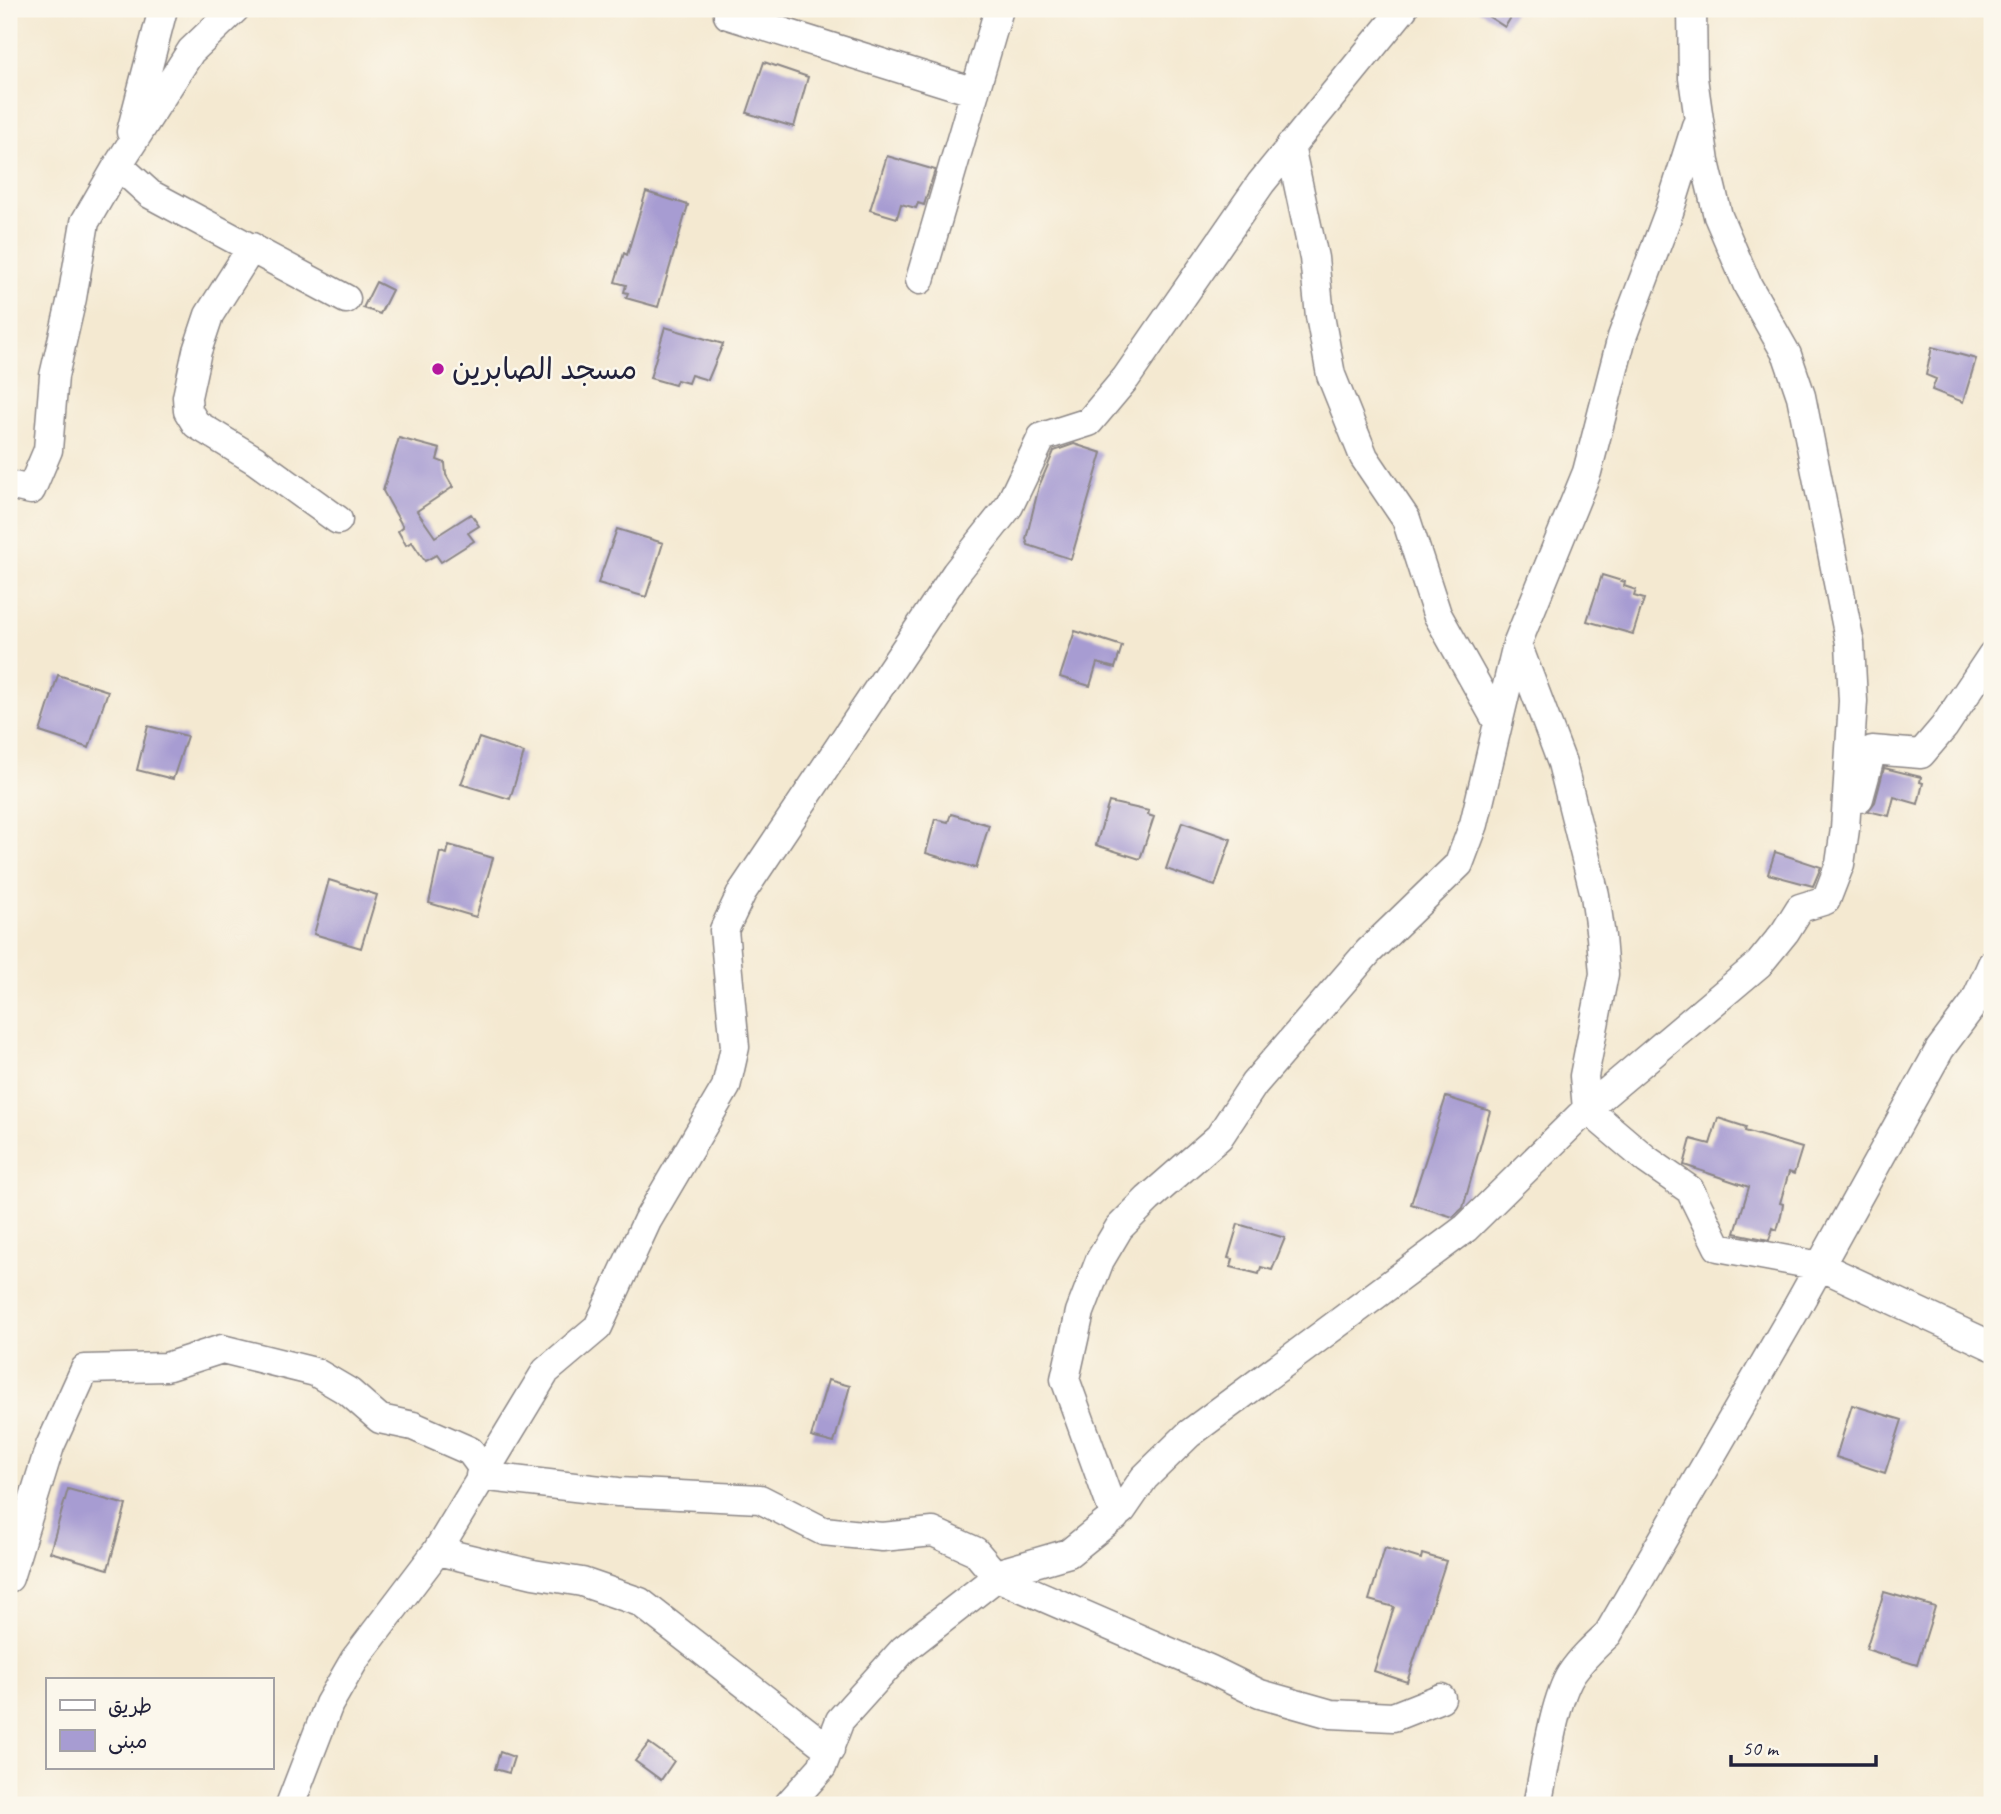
<svg xmlns="http://www.w3.org/2000/svg" width="2001" height="1814" viewBox="0 0 2001 1814" font-family="Caveat,'Playpen Sans Arabic',sans-serif">
  <style>
    .building { fill: #a79cd2 }
    .lines { fill: none; stroke-linecap: round; stroke-linejoin: round }
    .minor-casing { stroke: #8b8686; stroke-width: 31 }
    .minor { stroke: #fff; stroke-width: 28 }
    .poi-dot { fill: #b5179e; stroke: #fbf7ec; stroke-width: 2.5 }
    .labels { text-anchor: middle; dominant-baseline: central; stroke-width: 5; stroke-linejoin: round; paint-order: stroke }
    .poi-label { font-size: 30px; fill: #22223b; stroke: #fbf7ec; text-anchor: start }
  </style>
  <rect width="100%" height="100%" fill="#fbf7ec"/>
  <filter id="ink" filterUnits="userSpaceOnUse"><feTurbulence type="fractalNoise" baseFrequency=".0143" numOctaves="2"/><feDisplacementMap in="SourceGraphic" scale="14" xChannelSelector="R" yChannelSelector="G"/><feConvolveMatrix kernelMatrix="1 2 1 2 8 2 1 2 1" color-interpolation-filters="sRGB"/></filter>
  <filter id="wash" filterUnits="userSpaceOnUse"><feTurbulence type="fractalNoise" baseFrequency=".00686" numOctaves="4" result="noise"/><feDisplacementMap in="SourceGraphic" scale="28" xChannelSelector="R" yChannelSelector="G"/><feGaussianBlur stdDeviation="1.57" result="paint"/><feColorMatrix in="noise" values="0 0 0 0 0 0 0 0 0 0 0 0 0 0 0 0 0 1.4 0 .05"/><feComposite in="paint" operator="in"/></filter>
  <g filter="url(#wash)">
    <rect width="100%" height="100%" fill="#f4e9d1"/>
    <g id="blocks">
      <path class="building" d="M1477 9H1516L1505 27Z
        M764 62 808 77 794 127 747 113Z
        M887 156 935 170 924 205 918 203 916 208 901 204 897 218 870 210Z
        M646 192 688 205 658 307 626 298 628 293 624 292 626 285 615 282 624 253 627 255Z
        M376 282 392 290 380 314 363 308Z
        M665 327 723 344 708 380 691 375 688 383 677 380 675 385 650 378Z
        M1932 347 1976 359 1963 402 1932 390 1936 379 1926 375Z
        M399 438 440 449 437 460 445 463 446 475 453 487 417 511 435 537 471 514 479 526 468 533 474 541 441 562 436 555 425 561 412 542 406 545 398 531 403 527 383 491Z
        M1074 444 1102 453 1071 559 1028 545 1026 539 1039 486 1054 451Z
        M617 529 663 543 646 597 598 583Z
        M1602 575 1625 582 1624 586 1636 590 1634 596 1644 599 1633 634 1587 621Z
        M1075 631 1122 646 1115 668 1097 663 1090 686 1060 677Z
        M58 675 108 691 89 748 40 732Z
        M148 726 187 736 173 779 137 770Z
        M479 738 524 753 510 799 461 784Z
        M1884 768 1921 777 1920 782 1923 783 1918 804 1894 797 1889 816 1868 811 1875 802Z
        M1109 802 1149 811 1148 815 1154 817 1140 859 1096 845Z
        M951 814 989 825 976 868 926 853 935 819 948 822Z
        M1182 822 1231 839 1215 886 1166 869Z
        M449 845 493 858 476 917 429 903 440 852 447 854Z
        M1775 852 1821 867 1813 886 1768 874Z
        M329 880 377 895 361 948 314 934Z
        M1446 1097 1490 1111 1463 1208 1453 1217 1411 1204Z
        M1718 1118 1746 1127 1745 1131 1802 1148 1794 1174 1789 1172 1780 1203 1783 1204 1781 1216 1777 1230 1773 1228 1769 1240 1735 1233 1749 1187 1684 1165 1691 1139 1710 1144Z
        M1238 1224 1285 1238 1272 1270 1261 1267 1259 1274 1231 1267 1233 1259 1228 1258Z
        M828 1380 850 1386 834 1443 811 1437Z
        M1852 1405 1902 1420 1885 1473 1836 1457Z
        M68 1489 126 1505 108 1569 50 1552Z
        M1385 1548 1421 1559 1422 1554 1446 1561 1407 1682 1374 1671 1394 1607 1369 1600Z
        M1884 1592 1935 1607 1917 1665 1866 1649Z
        M649 1743 674 1761 661 1780 635 1761Z
        M500 1752 514 1757 509 1773 495 1769Z"/>
    </g>
  </g>
  <g filter="url(#ink)">
    <use href="#blocks" fill-opacity="0" stroke="#8b8686" stroke-width="2"/>
    <g class="lines">
      <g class="minor-casing">
        <path id="minor" d="M235 9 191 51 118 165 150 194 346 299
          M728 15 975 92
          M131 132 163 9
          M1290 146 1314 258 1320 316 1331 375 1364 457 1406 519 1437 614 1498 723
          M252 247 209 315 197 351 187 397 188 411 196 424 255 460 338 520
          M920 280 999 9
          M9 485 31 490 48 450 54 376 72 298 85 222 118 165
          M1517 644 1562 763 1595 895 1601 937 1604 974 1584 1076 1587 1109 1647 1160 1690 1190 1718 1247 1820 1266 1992 1346
          M1859 798 1872 750 1921 754 1944 727 1992 655
          M480 1476 618 1492 760 1499 823 1531 882 1537 933 1532 975 1551 997 1577 1209 1669 1260 1694 1331 1714 1393 1717 1441 1698
          M1115 1517 1065 1379 1080 1312 1100 1260 1119 1228 1148 1199 1219 1137 1254 1084 1369 951 1459 864 1474 824 1517 644 1587 472 1622 337 1669 212 1696 126
          M437 1551 533 1574 582 1582 640 1602 830 1750
          M9 1578 50 1446 85 1369 166 1367 222 1349 315 1372 349 1392 380 1419 413 1426 470 1451 484 1470
          M290 1805 329 1704 355 1659 437 1551 546 1371 598 1327 647 1221 726 1087 735 1047 724 930 742 892 956 573 1009 506 1042 437 1089 422 1126 378 1261 183 1403 9
          M788 1805 822 1767 840 1720 903 1650 1003 1572 1069 1553 1122 1510 1144 1478 1189 1434 1466 1228 1587 1109 1759 964 1785 932 1800 908 1826 900 1840 864 1845 829 1853 701 1850 643 1801 396 1787 355 1748 286 1718 216 1705 162 1693 78 1692 9
          M1537 1805C1545 1770 1553 1703 1571 1674 1581 1659 1594 1647 1608 1634L1796 1309 1940 1049 1975 1002 1992 964"/>
      </g>
      <use href="#minor" class="minor"/>
    </g>
  </g>
  <circle class="poi-dot" cx="438" cy="369" r="7"/>
  <g class="labels">
    <g class="poi-label">
      <text x="452" y="369">مسجد الصابرين</text>
    </g>
  </g>
  <rect width="2001" height="1814" fill="none" stroke="#fbf7ec" stroke-width="35"/>
  <rect x="46" y="1678" width="228" height="91" fill="#fbf7ec" stroke="#a4a2a5" stroke-width="2"/>
  <rect x="60" y="1700" width="35" height="10" fill="#ffffff" stroke="#a4a2a5" stroke-width="2"/>
  <text x="108" y="1713" font-size="21" fill="#22223b">طريق</text>
  <rect x="60" y="1730" width="35" height="21" fill="#a79cd2" stroke="#a4a2a5" stroke-width="2"/>
  <text x="108" y="1748" font-size="21" fill="#22223b">مبنى</text>
  <path d="M1731 1755v10h145v-10" fill="none" stroke="#22223b" stroke-width="3.5"/>
  <text x="1742" y="1755" font-size="21" fill="#22223b" stroke="#fbf7ec" stroke-width="5" paint-order="stroke">50 m</text>
</svg>
